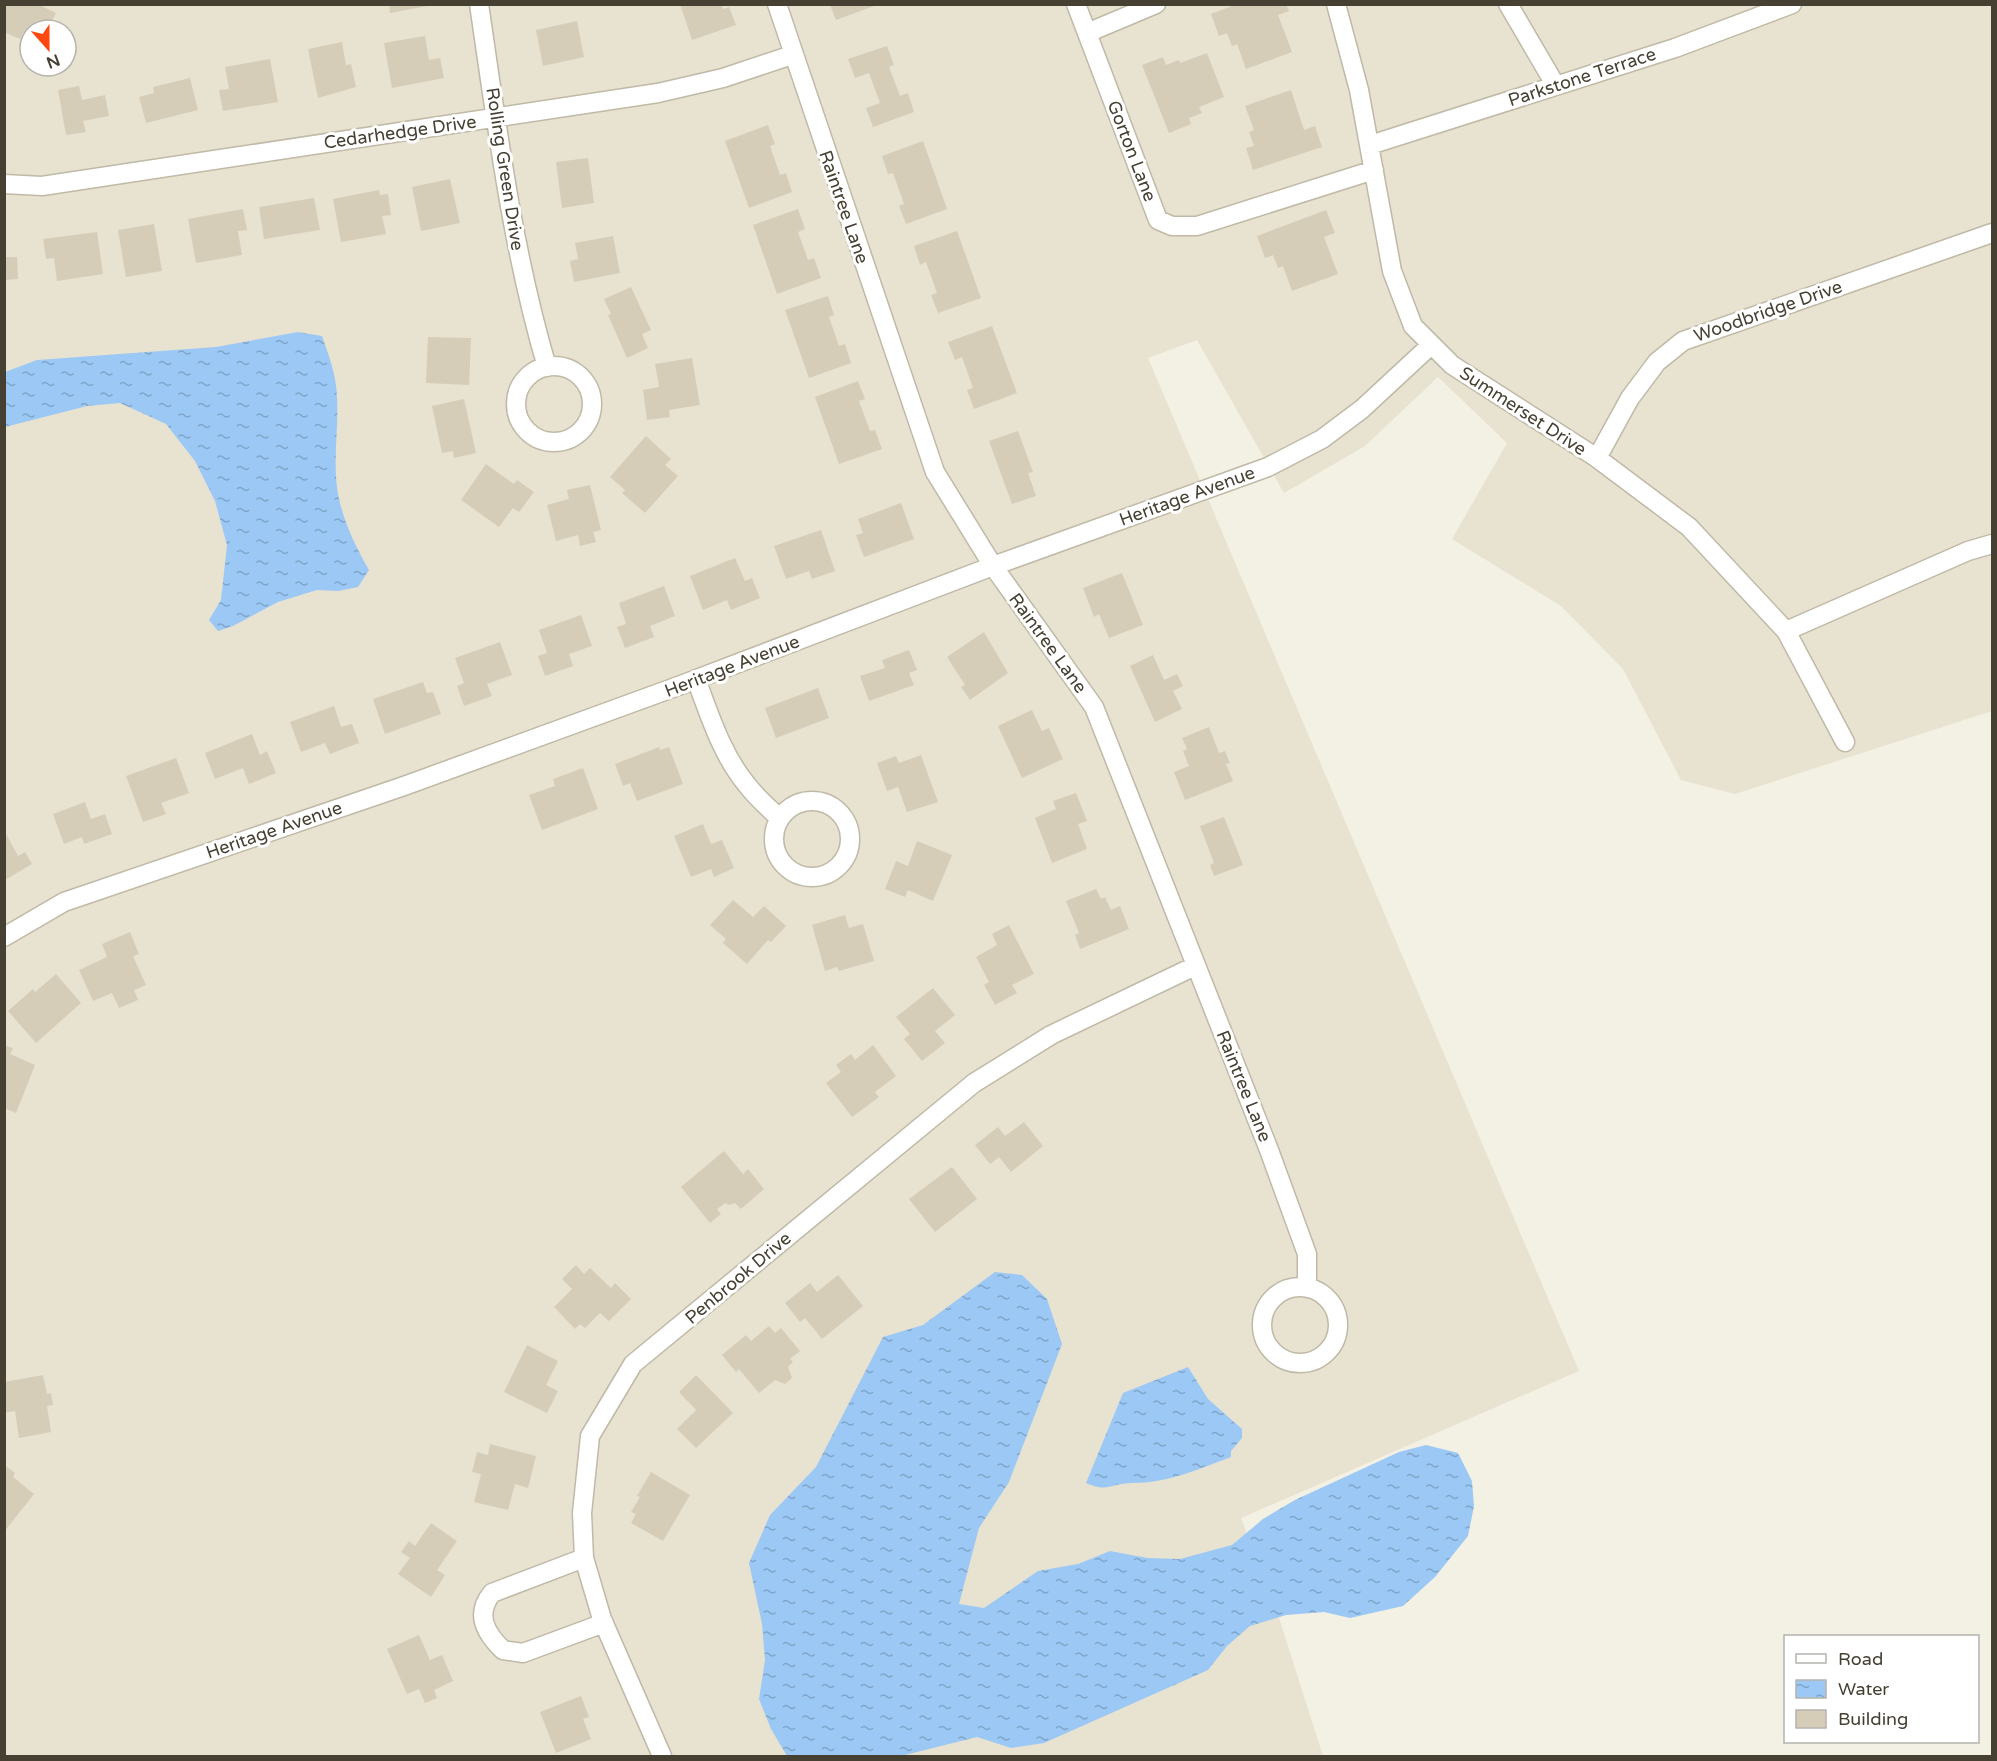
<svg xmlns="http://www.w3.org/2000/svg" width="1997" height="1761" viewBox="0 0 1997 1761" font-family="'Varela Round',sans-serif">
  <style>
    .residential { fill: #e8e2d1; fill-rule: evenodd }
    .water { fill: url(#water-ripples) }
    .building { fill: #d6cdb8 }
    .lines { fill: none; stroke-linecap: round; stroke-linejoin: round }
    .minor-casing { stroke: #bfb9a6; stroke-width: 21 }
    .minor { stroke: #fff; stroke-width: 18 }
    .labels { text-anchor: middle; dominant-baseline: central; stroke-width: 6; stroke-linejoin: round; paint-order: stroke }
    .street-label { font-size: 18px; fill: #464033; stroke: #fff }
  </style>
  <defs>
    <pattern id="water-ripples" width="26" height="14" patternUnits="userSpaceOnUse" patternTransform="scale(1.5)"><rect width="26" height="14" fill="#9bc8f5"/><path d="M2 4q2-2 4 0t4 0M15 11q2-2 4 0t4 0" fill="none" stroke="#80a4c7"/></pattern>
  </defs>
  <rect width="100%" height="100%" fill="#f3f0e4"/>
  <path class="residential" d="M5 5H1992V711L1735 794 1681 780 1623 669 1561 606 1452 539 1507 443 1438 377 1365 446 1284 493 1197 340 1148 358 1579 1371 1241 1518 1281 1624 1323 1756H5ZM30 30H66V66H30Z"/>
  <path class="water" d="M298 332 322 336C329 356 337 377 337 398 339 433 331 469 340 503 346 527 357 549 369 570L358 587 338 591 317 590 278 602 233 626 218 631 209 620 221 600 227 545 215 501 195 461 166 424 120 403 87 406 5 427V372L37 360 216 347Z
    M995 1272 1022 1275 1047 1299 1062 1344 1009 1482 979 1528 959 1604 984 1608 1038 1571 1078 1564 1110 1551 1147 1558 1180 1559 1232 1545 1263 1519 1295 1500 1399 1452 1426 1445 1458 1453 1472 1481 1474 1506 1468 1536 1435 1577 1403 1606 1350 1618 1324 1612 1286 1615 1250 1626 1227 1646 1208 1670 1044 1743 1011 1748 977 1737 901 1756H787L771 1729 759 1699 765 1660 762 1624 749 1563 770 1515 816 1467 883 1337 923 1325Z
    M1188 1367 1208 1399 1242 1429V1438L1231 1451V1457C1196 1470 1168 1483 1132 1483 1111 1483 1108 1493 1086 1483L1123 1393Z"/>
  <path class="building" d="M4 4H37L56 13 47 30H30V36L23 33 20 39 4 32Z
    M389 4H427L428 6 390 13Z
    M680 4H722L723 9 729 7 736 25 692 40Z
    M1237 4H1286L1289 11 1278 15 1292 52 1246 69 1237 44 1232 46 1227 33 1219 36 1211 14Z
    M830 5H877L836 20Z
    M577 21 584 57 543 66 536 30Z
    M425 36 429 60 440 58 444 78 392 88 384 43Z
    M342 42 346 65 351 64 356 87 318 98 308 49Z
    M887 46 894 65 889 67 900 96 908 93 914 112 873 127 866 108 880 103 869 73 855 78 848 59Z
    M1207 53 1224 97 1199 107 1202 113 1189 118 1191 124 1169 133 1142 65 1163 57 1166 65 1179 60 1180 63Z
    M270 59 278 102 223 111 219 90 229 89 225 67Z
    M190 78 198 110 146 123 139 97 154 93 153 87Z
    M79 86 82 100 105 95 109 116 83 121 86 132 66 135 58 90Z
    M1291 90 1304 130 1315 126 1322 147 1253 170 1246 148 1254 146 1249 132 1254 130 1245 106Z
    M768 125 775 144 770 146 780 175 786 173 792 192 749 208 725 141Z
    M923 141 947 209 906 224 899 206 904 204 893 173 888 174 882 156Z
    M588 158 594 203 562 208 556 162Z
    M450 179 460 223 421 231 412 187Z
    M379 190 380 195 388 194 391 215 382 216 386 234 341 242 333 199Z
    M314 198 320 230 264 239 259 207Z
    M243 209 247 230 238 231 242 255 196 263 188 219Z
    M798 209 805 229 798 232 808 260 814 258 821 278 777 294 753 225Z
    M1326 210 1335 233 1324 237 1338 274 1292 291 1283 266 1278 268 1273 255 1265 258 1257 236Z
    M154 224 162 271 126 277 118 230Z
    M957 231 981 298 938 313 931 295 937 293 926 262 920 265 914 246Z
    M97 232 103 274 57 281 54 258 46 259 43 239Z
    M613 236 620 273 574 282 570 261 578 259 575 243Z
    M4 257H17L18 279 4 280Z
    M631 287 651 330 642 334 648 348 627 358 608 315 611 314 604 299Z
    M828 296 834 315 829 317 839 346 845 344 851 363 809 378 785 310Z
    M992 326 1017 393 974 409 967 390 973 388 962 357 955 360 948 342Z
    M428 337 471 338 469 385 426 383Z
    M692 358 700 405 669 410 670 417 647 420 643 390 659 387 655 364Z
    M858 381 865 399 859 401 870 431 875 430 882 449 839 464 815 397Z
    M464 399 476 453 454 458 453 451 442 453 432 406Z
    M1018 431 1033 472 1028 473 1036 496 1012 504 989 441Z
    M646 436 671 459 665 465 678 476 645 513 622 493 625 490 610 477Z
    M486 464 514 484 517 480 534 492 519 512 513 508 499 527 461 500Z
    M590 485 601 530 593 532 596 542 580 546 578 535 556 541 547 505 569 499 567 490Z
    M901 503 914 539 864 557 856 535 863 533 858 519Z
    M821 530 835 571 812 579 809 571 786 579 774 546Z
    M735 558 745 581 752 578 760 598 731 610 727 600 703 610 690 576Z
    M1122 573 1143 625 1109 638 1099 614 1094 617 1083 588Z
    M664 586 675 616 650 626 654 637 625 648 617 627 626 624 619 603Z
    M581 615 592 646 569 654 573 666 545 676 538 656 547 653 539 630Z
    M984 632 1008 673 970 700 961 687 965 685 947 657Z
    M500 642 512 675 487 684 492 696 464 706 457 686 464 683 455 658Z
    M909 650 917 670 909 673 914 685 869 701 860 676 885 668 882 660Z
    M1153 655 1164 680 1177 674 1183 686 1173 691 1182 709 1155 722 1130 666Z
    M423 682 427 693 433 692 441 714 385 734 373 699Z
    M818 688 829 718 776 738 765 708Z
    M334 706 341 727 352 724 359 743 330 754 325 743 301 752 290 722Z
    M1032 710 1042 731 1049 728 1063 759 1022 778 998 726Z
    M1209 727 1219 753 1225 751 1230 763 1226 764 1233 781 1185 800 1174 772 1189 766 1183 751 1187 749 1182 738Z
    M252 734 260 755 267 751 276 773 249 784 243 768 215 779 205 753Z
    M659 747 660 750 669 747 683 784 637 801 630 783 623 786 615 764Z
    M921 755 938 802 907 812 898 787 887 791 877 763 896 756 899 763Z
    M176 758 189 793 161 803 166 814 143 822 126 776Z
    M583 768 598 809 542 830 529 795 555 786 553 779Z
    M1076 793 1087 821 1078 824 1087 849 1052 863 1035 818 1056 809 1053 801Z
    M85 802 91 819 105 814 112 834 84 844 82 837 64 844 53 814Z
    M1224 817 1243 865 1214 876 1210 865 1214 863 1200 826Z
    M703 824 711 844 722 840 734 868 714 877 711 869 691 877 674 836Z
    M5 832 18 856 25 852 32 864 5 880Z
    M917 841 952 855 933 901 908 890 905 897 885 889 896 861 908 866Z
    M1096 889 1101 899 1105 897 1111 910 1120 906 1129 929 1080 949 1075 935 1079 933 1066 901Z
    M733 900 753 917 764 906 786 926 771 942 768 940 747 964 723 943 726 939 710 925Z
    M845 915 849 928 863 924 874 961 839 971 837 967 825 971 812 925Z
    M1009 925 1034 974 1012 985 1017 993 995 1005 984 985 989 982 976 957 997 945 992 934Z
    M130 932 139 954 133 956 146 985 134 990 138 1000 119 1008 112 993 93 1001 79 970 107 957 102 944Z
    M56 974 81 1003 36 1043 8 1011 33 989 35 992Z
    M933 988 955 1015 935 1031 945 1043 922 1061 904 1039 910 1034 896 1017Z
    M4 1045 13 1048 10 1054 35 1065 16 1113 4 1108Z
    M873 1045 896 1076 875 1092 879 1097 852 1117 826 1083 841 1072 836 1065 851 1054 855 1060Z
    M1024 1122 1043 1146 1011 1172 999 1157 990 1164 975 1145 998 1127 1005 1136Z
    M724 1151 743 1174 748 1169 764 1189 741 1209 735 1203 729 1205 725 1203 717 1209 721 1214 710 1223 681 1187Z
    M952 1167 977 1199 935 1232 909 1199Z
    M576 1265 584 1274 590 1268 611 1288 615 1283 631 1299 609 1321 600 1313 585 1328 580 1324 575 1329 554 1307 572 1289 562 1279Z
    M838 1275 863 1306 822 1339 805 1318 800 1322 785 1303 810 1283 817 1292Z
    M769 1326 775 1333 781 1328 800 1351 790 1359 793 1362 788 1367 792 1378 785 1384 775 1380 759 1393 739 1369 736 1372 722 1355 746 1335 751 1341Z
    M527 1345 558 1361 546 1385 558 1391 547 1413 504 1392Z
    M43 1375 47 1394 51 1393 53 1405 47 1406 51 1432 19 1438 15 1411 4 1413V1382Z
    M696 1375 733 1413 696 1448 677 1429 696 1410 679 1392Z
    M490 1444 536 1456 528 1488 515 1484 508 1510 474 1502 481 1474 472 1472 477 1452 488 1455Z
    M4 1465 15 1473 13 1477 34 1494 4 1532Z
    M651 1472 690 1495 663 1541 631 1523 636 1514 631 1512 640 1497 637 1496Z
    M431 1523 457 1541 437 1570 445 1575 431 1597 398 1574 410 1558 401 1552 409 1541 415 1546Z
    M419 1635 430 1660 442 1655 453 1681 434 1690 437 1698 425 1703 419 1689 407 1694 387 1649Z
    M581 1696 589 1717 583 1719 591 1739 556 1753 540 1712Z"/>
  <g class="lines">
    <g class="minor-casing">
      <path id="minor" d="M479 4C497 126 512 249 547 367
        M777 4 935 472 993 566 1094 707 1269 1150 1307 1254V1288
        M1076 4 1158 220 1172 226H1197L1374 170
        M1336 4 1359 90 1392 271 1413 326 1452 365 1597 458 1689 527 1786 631 1845 742
        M1508 4 1556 86
        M1087 33 1156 4
        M1370 145 1675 48 1792 4
        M4 184 42 186 658 93 723 78 792 55
        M516 404a38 38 0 1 1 76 0a38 38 0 1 1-76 0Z
        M1597 458 1630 398 1657 362 1683 341 1992 233
        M1786 631 1968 551 1992 544
        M696 679C710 716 722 755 747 785 756 797 769 808 780 819
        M774 839a38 38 0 1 1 76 0a38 38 0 1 1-76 0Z
        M4 937 64 902 404 786 681 685 993 566 1268 467 1322 439 1362 409 1431 345
        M1262 1325a38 38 0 1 1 76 0a38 38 0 1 1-76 0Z
        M584 1558 492 1593C475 1614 485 1633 503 1650L523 1653 604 1623
        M662 1756 602 1619 584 1558 582 1513 590 1436 633 1364 974 1083 1051 1035 1195 966"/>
    </g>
    <use href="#minor" class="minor"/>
  </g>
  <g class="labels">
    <g class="street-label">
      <text transform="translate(1582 77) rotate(-18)">Parkstone Terrace</text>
      <text transform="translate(400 132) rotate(-8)">Cedarhedge Drive</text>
      <text transform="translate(1132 151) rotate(69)">Gorton Lane</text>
      <text transform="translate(505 169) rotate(81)">Rolling Green Drive</text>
      <text transform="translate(844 207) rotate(71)">Raintree Lane</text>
      <text transform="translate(1768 311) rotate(-19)">Woodbridge Drive</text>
      <text transform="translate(1523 411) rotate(33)">Summerset Drive</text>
      <text transform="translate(1187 496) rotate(-20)">Heritage Avenue</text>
      <text transform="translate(1048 643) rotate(54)">Raintree Lane</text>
      <text transform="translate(732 666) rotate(-21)">Heritage Avenue</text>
      <text transform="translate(274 830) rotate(-19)">Heritage Avenue</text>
      <text transform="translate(1244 1086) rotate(68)">Raintree Lane</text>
      <text transform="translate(738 1278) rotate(-40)">Penbrook Drive</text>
    </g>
  </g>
  <rect width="1997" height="1761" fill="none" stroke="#464033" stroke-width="12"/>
  <rect x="1784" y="1635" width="195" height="108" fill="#ffffff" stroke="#b5b3ad" stroke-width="1.5"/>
  <rect x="1796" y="1654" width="30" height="9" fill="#ffffff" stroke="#b5b3ad" stroke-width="1.5"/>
  <text x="1838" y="1665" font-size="18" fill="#464033">Road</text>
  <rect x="1796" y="1680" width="30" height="18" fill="url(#water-ripples)" stroke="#b5b3ad" stroke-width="1.5"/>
  <text x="1838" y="1695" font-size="18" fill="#464033">Water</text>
  <rect x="1796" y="1710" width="30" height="18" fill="#d6cdb8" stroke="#b5b3ad" stroke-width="1.5"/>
  <text x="1838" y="1725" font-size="18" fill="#464033">Building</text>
  <g transform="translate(48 48) rotate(159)"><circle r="28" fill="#ffffff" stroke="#b5b3ad" stroke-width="1.5"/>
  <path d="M0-4.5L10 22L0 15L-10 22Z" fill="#ff480f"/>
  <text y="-9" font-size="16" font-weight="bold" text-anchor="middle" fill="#464033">N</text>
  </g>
</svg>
